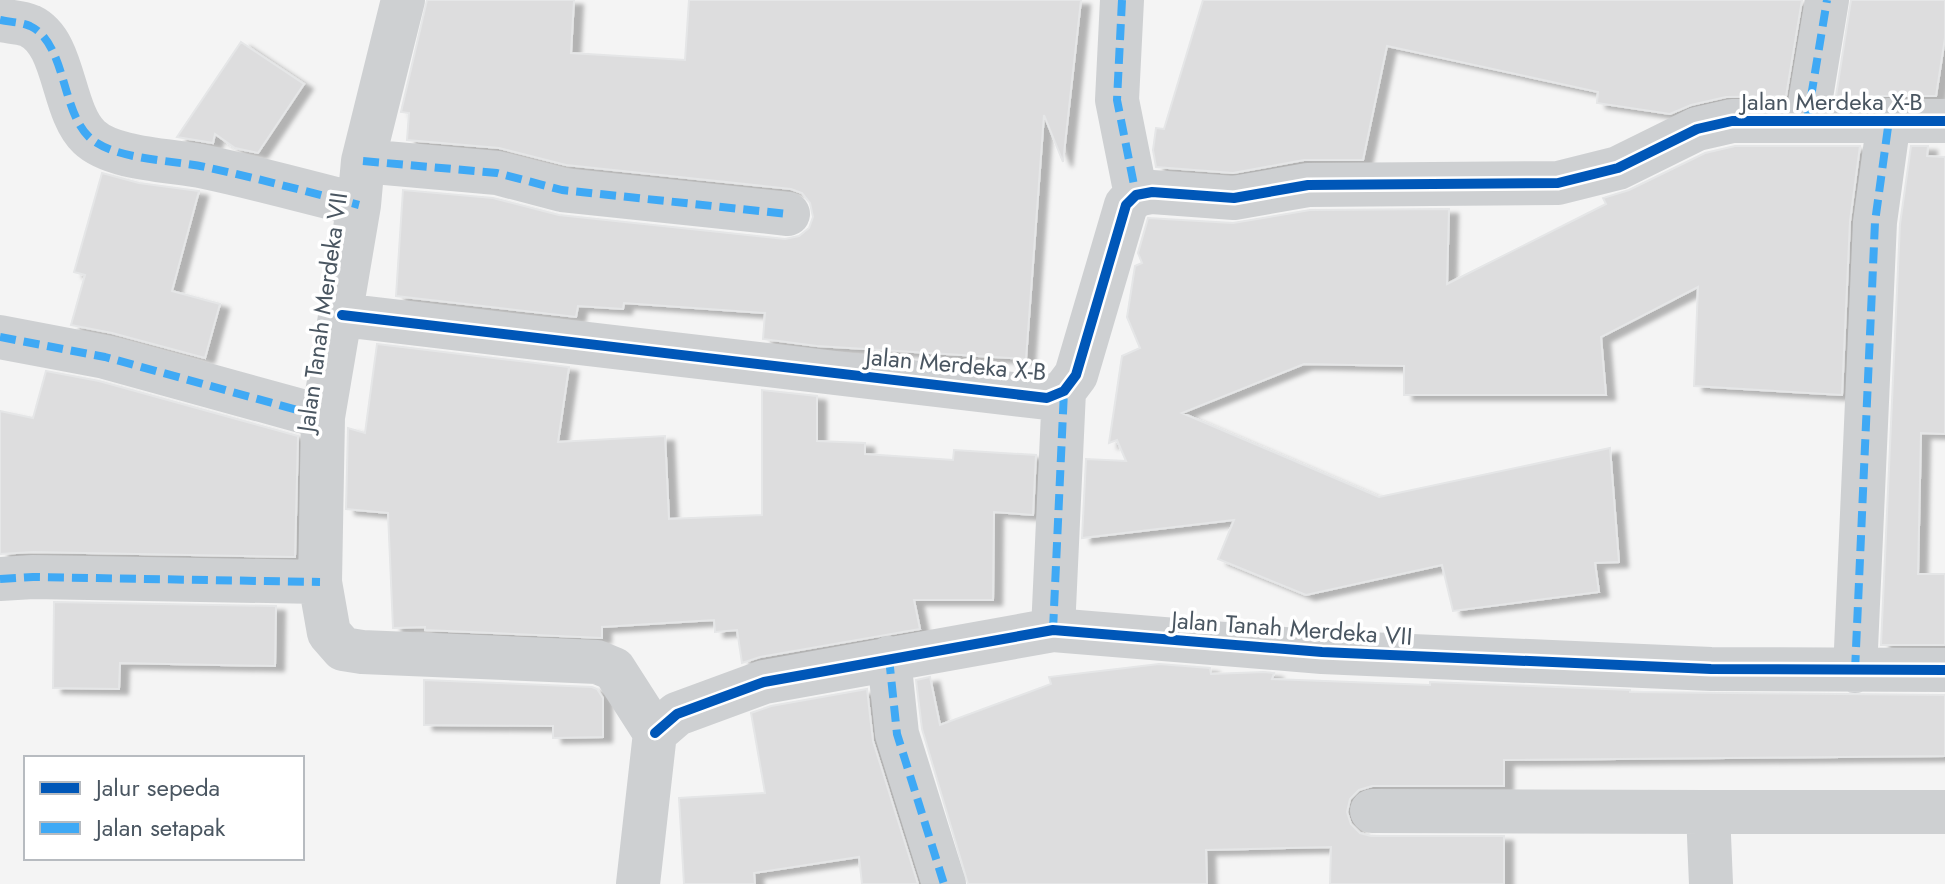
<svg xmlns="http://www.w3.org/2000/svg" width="1945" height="884" viewBox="0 0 1945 884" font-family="Jost,sans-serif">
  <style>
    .building { fill: #ddddde; stroke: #e5e6e7; stroke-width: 2; filter: url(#shadow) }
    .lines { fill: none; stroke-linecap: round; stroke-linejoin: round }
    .street { stroke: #ced0d2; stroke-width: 44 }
    .quiet { stroke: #3fa9f5; stroke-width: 8; stroke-dasharray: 16 8; stroke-linecap: butt }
    .cycleway-casing { stroke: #fff; stroke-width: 15 }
    .cycleway { stroke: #0057b8; stroke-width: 10 }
    .labels { text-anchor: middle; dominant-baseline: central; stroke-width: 7; stroke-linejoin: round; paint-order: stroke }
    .street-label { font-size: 24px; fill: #4a5661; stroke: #fff }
  </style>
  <defs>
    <filter id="shadow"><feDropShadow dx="9" dy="5" stdDeviation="2" flood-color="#0004"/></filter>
  </defs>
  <rect width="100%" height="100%" fill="#f4f4f4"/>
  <path class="building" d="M427 0H574L571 53 685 60 689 0H1081L1063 162 1044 115 1026 359 817 346 763 339 765 313 624 303 623 309 578 306 576 317 396 296 403 190 493 198 559 215 785 239 799 236 809 228 813 217 810 203 802 193 791 189 566 165 499 148 407 140 409 113 401 112Z
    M1203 0H1802L1786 96 1726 97 1691 105 1670 114 1597 103 1598 92 1387 46 1363 160H1304L1233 173 1156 167 1153 150 1156 128 1164 129Z
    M1851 0H1945V38L1936 96H1836Z
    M241 42 304 84 258 153 235 148 215 134 213 143 177 137Z
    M1735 146H1860L1850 221 1842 395 1694 386 1698 287 1601 337 1606 395H1404V366L1304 364 1182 413 1379 497 1610 448 1619 562 1595 563 1599 592 1453 611 1442 565 1306 595 1218 559 1234 520 1082 538 1086 459 1126 461 1117 440 1109 443 1122 356 1140 348 1127 317 1135 266 1142 263 1138 253 1148 218 1233 223 1310 210 1449 209 1447 284 1606 204 1603 198 1629 190 1705 153Z
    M1911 146H1928L1927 156 1945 157V434L1921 433 1918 574H1945V645H1881L1900 224Z
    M102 173 139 183 199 191 172 291 220 304 205 358 112 333 71 325 85 275 74 272Z
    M377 344 569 367 558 442 665 436 669 519 762 515V390L817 396V441L865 443V454L953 460 954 450 1036 455 1033 515 994 512 993 600H914L920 629 760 657 742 663 737 630 715 632 714 620 602 627V638L425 630V627L393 628 388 513 346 509 348 428 365 433Z
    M46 371 99 381 298 436 295 557 33 552 0 554V411L33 418Z
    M54 602 276 606 275 666 120 663 119 689 53 688Z
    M1159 664 1210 668 1211 674 1264 672 1274 673 1272 679 1430 685V682L1630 690V692L1945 695V756L1504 760V786H1372L1359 790 1350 799 1347 812 1351 824 1360 833 1371 836H1504V884H1330L1331 847 1206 850 1207 884H968L922 729 916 680 930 677 940 725 1051 684 1049 677Z
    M424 680 592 687 597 689 603 698V737L553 738V726L424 725Z
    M867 689 873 741 918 884H862L859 857 754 873 755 884H684L679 798 765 793 751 713 771 706Z"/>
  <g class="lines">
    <path class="street" d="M403 0 363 161 359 205 323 417 320 582 329 633 343 649 362 652 597 662 614 669 655 733 638 884
      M1122 0 1117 100 1136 195
      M0 20C9 22 21 22 30 26 66 43 61 110 89 137 113 160 173 160 205 167 257 178 308 192 359 205
      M1807 121 1827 0
      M363 161 497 173 562 190 788 214
      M342 315 1047 398 1064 391 1076 375 1126 205 1136 195 1152 192 1234 198 1308 185 1558 183 1618 168 1697 129 1732 121H1945
      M0 337 105 357 323 417
      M0 579 33 577 320 582
      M1053 630 1064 391
      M889 658 897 734 944 884
      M1855 671 1875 222 1889 120
      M655 733 677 714 764 682 1053 630 1322 652 1711 669 1945 670
      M1372 811 1708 812 1711 884
      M1708 812H1945"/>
    <path class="quiet" d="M1122 0 1117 100 1136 195
      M0 20C9 22 21 22 30 26 66 43 61 110 89 137 113 160 173 160 205 167 257 178 308 192 359 205
      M1807 121 1827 0
      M363 161 497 173 562 190 788 214
      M0 337 105 357 323 417
      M0 579 33 577 320 582
      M1053 630 1064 391
      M889 658 897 734 944 884
      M1855 671 1875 222 1889 120"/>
    <g class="cycleway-casing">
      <path id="cycleway" d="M342 315 1047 398 1064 391 1076 375 1126 205 1136 195 1152 192 1234 198 1308 185 1558 183 1618 168 1697 129 1732 121H1945
        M655 733 677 714 764 682 1053 630 1322 652 1711 669 1945 670"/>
    </g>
    <use href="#cycleway" class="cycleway"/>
  </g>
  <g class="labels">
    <g class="street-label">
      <text x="1832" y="101">Jalan Merdeka X-B</text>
      <text transform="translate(322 312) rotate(-82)">Jalan Tanah Merdeka VII</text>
      <text transform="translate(956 364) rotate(5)">Jalan Merdeka X-B</text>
      <text transform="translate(1292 628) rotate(4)">Jalan Tanah Merdeka VII</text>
    </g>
  </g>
  <rect x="24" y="756" width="280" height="104" fill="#ffffff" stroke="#b7bbc0" stroke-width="2"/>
  <rect x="40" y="782" width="40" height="12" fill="#0057b8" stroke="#b7bbc0" stroke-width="2"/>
  <text x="96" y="796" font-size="24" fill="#4a5661">Jalur sepeda</text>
  <rect x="40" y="822" width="40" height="12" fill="#3fa9f5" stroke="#b7bbc0" stroke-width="2"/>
  <text x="96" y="836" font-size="24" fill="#4a5661">Jalan setapak</text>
</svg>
